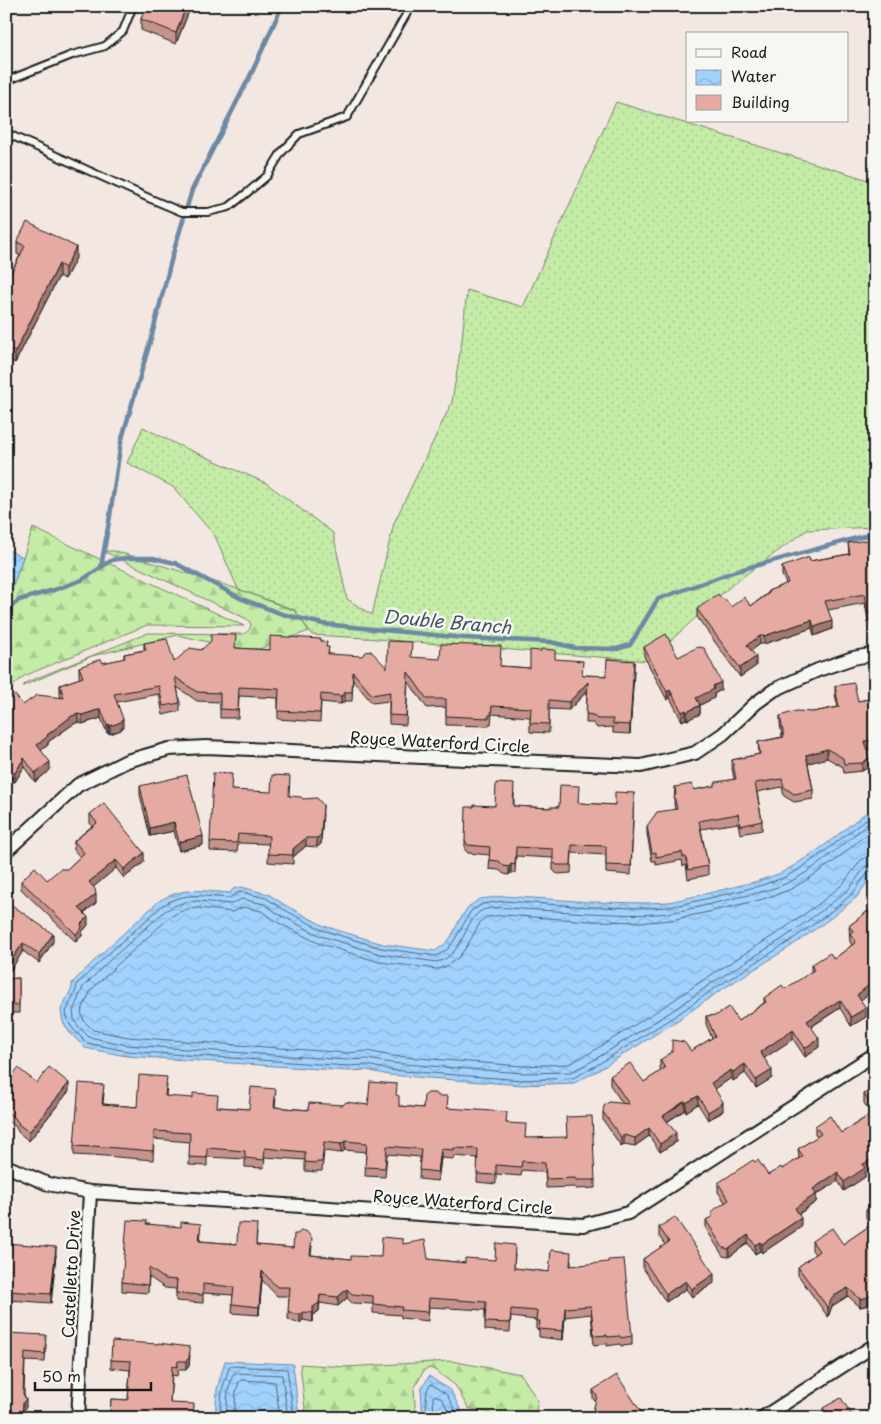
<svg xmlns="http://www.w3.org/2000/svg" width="881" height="1424" viewBox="0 0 881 1424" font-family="'Playpen Sans',sans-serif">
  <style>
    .grass { fill: url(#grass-dots); stroke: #708462 }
    .forest { fill: url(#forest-firs); stroke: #708462 }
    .water { fill: url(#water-waves); stroke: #6c89a4 }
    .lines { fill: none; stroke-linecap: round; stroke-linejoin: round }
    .shore { stroke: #516576; stroke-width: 1 }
    .stream { stroke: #6c89a4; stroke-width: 4.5 }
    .service-casing { stroke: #1c1c1c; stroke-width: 10 }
    .minor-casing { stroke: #1c1c1c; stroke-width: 16 }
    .service { stroke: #f6f6f2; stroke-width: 6 }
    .minor { stroke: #f6f6f2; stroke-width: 12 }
    .wall { fill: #c5938b; stroke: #1c1c1c }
    .shaded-wall { fill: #a07871; stroke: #1c1c1c }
    .building { fill: #e5aba2; stroke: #1c1c1c }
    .labels { text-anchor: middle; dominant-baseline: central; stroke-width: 5; stroke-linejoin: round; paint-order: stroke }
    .street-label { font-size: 16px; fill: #1c1c1c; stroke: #f6f6f2 }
    .water-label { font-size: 18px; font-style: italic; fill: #445360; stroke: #f6f6f2 }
  </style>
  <defs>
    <pattern id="grass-dots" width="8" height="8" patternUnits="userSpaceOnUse" patternTransform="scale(1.25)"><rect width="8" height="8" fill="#c4eca7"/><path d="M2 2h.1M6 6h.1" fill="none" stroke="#a8ca8f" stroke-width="1.8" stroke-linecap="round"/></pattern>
    <pattern id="forest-firs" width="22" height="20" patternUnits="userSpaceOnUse" patternTransform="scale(1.25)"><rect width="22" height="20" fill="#c4eca7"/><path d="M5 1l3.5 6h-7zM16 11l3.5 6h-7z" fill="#a8ca8f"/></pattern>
    <pattern id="water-waves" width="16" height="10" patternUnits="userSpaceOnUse" patternTransform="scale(1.25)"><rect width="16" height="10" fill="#a1d2fe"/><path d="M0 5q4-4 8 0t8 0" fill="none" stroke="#8ab4d9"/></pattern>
  </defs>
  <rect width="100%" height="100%" fill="#f3e7e2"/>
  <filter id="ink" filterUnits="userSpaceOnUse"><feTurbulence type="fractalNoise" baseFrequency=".02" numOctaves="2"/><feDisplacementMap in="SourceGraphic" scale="10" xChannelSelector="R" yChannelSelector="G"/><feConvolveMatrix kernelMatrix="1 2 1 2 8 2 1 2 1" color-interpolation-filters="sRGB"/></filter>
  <g filter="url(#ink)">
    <path class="grass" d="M616 102 875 182V527L807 530 734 583 648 661 365 638 312 635 295 610 238 589 215 536 173 487 127 463 143 427 176 444 266 483 333 533 347 599 372 615 394 523 452 402 462 340 467 290 523 307Z"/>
    <path class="forest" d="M33 528 244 626 147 625 24 676 6 692V601L10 595Z
      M103 551H115L238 589 295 611 309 631 251 652 178 635 92 656 23 686 27 682 148 633 243 634C248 632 250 630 251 624L247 619Z
      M451 1361 521 1374 538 1401 534 1418H498L489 1413 468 1408 455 1385 433 1369 428 1368 424 1370 414 1389 416 1418H306L300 1364 345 1367Z"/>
    <path class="water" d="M6 549 23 557 10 595 6 601Z
      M872 811 875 812V871L857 897 831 918 790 947 721 990 678 1020 599 1070 574 1083 522 1085 389 1075 366 1070 349 1071 126 1056 85 1048 69 1032 63 1022 61 1011 62 1007 72 988V983L103 952 159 901C184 886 202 891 230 893L233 889 241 887 268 894 285 905 324 926 383 944 435 951 444 945 451 937 460 919 468 907 480 899 504 896 591 902 647 903 669 902 709 893 758 881 781 873 795 865 825 845 864 814Z
      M225 1361 293 1364 299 1418H215L217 1389Z
      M429 1376 451 1391 463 1415 476 1418H423L421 1390Z"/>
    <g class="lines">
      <path class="shore" d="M875 816 866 819 828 849 798 870 783 878 759 886 710 898 669 907 648 908 590 907 504 901 482 904 471 911 455 939 448 949 436 956 381 948 322 930 283 909 266 898 241 892 237 893 230 898C204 897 186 890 162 906L106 956 77 984 76 990 66 1012 68 1021 73 1029 87 1043 127 1051 348 1066 367 1065 390 1070 522 1080 573 1078 597 1065 675 1016 718 986 787 943 828 914 853 893 869 871 875 869
        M875 823 868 824C841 844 817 870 785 884 768 891 749 895 731 899 710 904 689 910 668 913 642 916 615 914 589 913 566 912 544 910 521 909 510 908 493 906 483 910 463 919 466 954 437 962L380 954 321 936 280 915 264 904 242 899 231 904 199 901 185 902 174 906 165 911 110 960 83 987 73 1011 74 1019 78 1026 89 1037 127 1045 348 1060 367 1059 391 1063 522 1073 571 1072 594 1060 672 1011 715 981 784 938 824 909 849 889 866 866 875 863
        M875 830 863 837 836 860 805 881 789 890 763 899 713 911 671 920 648 922 590 921 504 915 487 917 481 921 467 946 458 958 445 967 437 969 379 962 318 943 277 922 261 911 244 907 232 912 199 908 187 909 177 913 170 917 116 966 91 990 81 1012 84 1021 93 1030 128 1037 348 1053 367 1051 392 1056 522 1066 569 1064 590 1053 668 1004 711 975 779 932 820 903 843 884 861 860 869 856H875
        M220 1418 222 1390 229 1368 231 1366 287 1369 294 1418
        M226 1418 228 1391 233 1374 236 1373 282 1375 288 1418
        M234 1418 236 1392 239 1382 241 1380 275 1382 280 1418
        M427 1418C427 1407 423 1392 431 1384L447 1395 459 1418
        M434 1418 433 1397 435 1395 442 1399 452 1418"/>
      <path class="stream" d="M101 567 110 516 121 442 152 335 172 257 192 190 253 70 282 6
        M6 611 19 600 54 590 82 580 112 560 126 558H153L175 563 242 599 282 614 323 624 464 638 551 642 575 648 617 649 630 645 658 599 736 571 875 533"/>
      <g class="service-casing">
        <path id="service" d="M6 81 72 55 105 46 123 31 133 6
          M6 133 151 199 182 212H208L229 207 248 192 267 176 281 153 299 134 347 117 411 6"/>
      </g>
      <g class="minor-casing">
        <path id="minor" d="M6 851 78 785 127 761 169 749 206 747 465 759 641 766 695 753 723 734 756 703 774 690 818 670 853 658 875 654
          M6 1166 48 1184 90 1192 583 1225 628 1213 875 1054
          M78 1418 90 1192
          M762 1418 875 1345"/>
      </g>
      <use href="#service" class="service"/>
      <use href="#minor" class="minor"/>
    </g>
    <path class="wall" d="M146 6H191L176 44 141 30V19Z
      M17 242 76 258 65 279 59 276 15 363 6 359V283L20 255 17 254Z
      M875 542V620L868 621 865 603 828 610 832 629 814 636 812 628 764 644H760L751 651 756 666 740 677 697 617V609L721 598 731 607 751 606 768 593V591L786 584 782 575V567L810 561 849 554 848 543Z
      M321 641 327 647 329 654 387 668 411 658 500 666 530 668 555 659 583 675 606 676 634 670 630 734 613 733V727L597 728 593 723H586L587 691 569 710 549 709V733L530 732V717L492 714 491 724H489V726L446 725V707L427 708 408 681 406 725 389 724V701L372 703 353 680 352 701H345L341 704 321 702 320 722 278 719V698L239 696 238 718H220V702L197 701 177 687 180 703V711L163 715 159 694 117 702 123 728H121V730L110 734 109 733H107L101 718 82 724 78 722 72 725 48 742V745L41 750 50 770 35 782 24 767 15 782H12L6 789V702L23 705 61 697 60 694V685L80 678 79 676V667L124 659V654L144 650V643L174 662 201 650 236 648 270 650Z
      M644 647 678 657 721 690 714 694V698L700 705V714L687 720 686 719 682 721 670 698 667 700 644 656Z
      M835 686 858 701 875 698V749L867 750 869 767 862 771 844 773 843 767 827 758 808 763 813 790V799L794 802 784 796 782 787 757 792 762 821V830L740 834 738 823 701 829 708 866V875L688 879 686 865 683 866 682 860 656 865V861H652L647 834V826L675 810 674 804 675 787 694 790 714 786 734 779 732 768V760L759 754 758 742 782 737 780 724V716L813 712 838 707 835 695Z
      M140 786 203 845 179 851 174 831 150 836 140 795Z
      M232 790 290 796 303 799 323 813 321 844 317 847 306 846 293 857V864L268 862 269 844 238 843 237 852 210 851V842Z
      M514 793V806L550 808 578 803 615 805 634 793 631 875 606 873V855L572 853 571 873 557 874 553 870V858L516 856 515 873H511L509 875 504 874 499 870 489 869 490 855 468 853 465 850V841L474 807 495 806Z
      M90 814 144 862 124 878 116 868 93 887 96 903 84 913 88 925 82 932V936L76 942 21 889V881L47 880 67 869 80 857 74 850V841L92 826 90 823Z
      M6 901 53 942 39 963 23 951 10 971 6 968Z
      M868 911 860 1000 866 1017 851 1026 840 1008 811 1027 819 1047 805 1057 793 1039 764 1058 772 1078 756 1088 745 1073 733 1081 731 1078 715 1089 723 1111 721 1113 708 1120 698 1104 686 1112 685 1110 667 1122 676 1142 660 1152 649 1136 635 1146 624 1144 621 1146 603 1120V1112L623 1104 610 1085V1076L644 1082 661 1071 660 1068V1060L691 1051 712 1038 706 1024V1016L738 1021 764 1003V998L785 989 811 973V965L834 959 852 945 850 942 849 926Z
      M19 978V1013H8L9 1034 6 1035V979Z
      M37 1083 69 1091 29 1141 18 1132V1131L16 1128V1127L6 1120V1084Z
      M167 1085 166 1096 218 1107 249 1109 276 1098 275 1107 308 1110 343 1105H368L396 1095 399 1106 423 1108H448L507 1123 526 1138 595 1180V1188L576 1189 575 1187 546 1188 545 1172 522 1170 521 1176 496 1174V1184L477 1182 478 1158 454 1156V1159L441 1158 438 1181 419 1179 420 1157 387 1154 385 1177 365 1176 366 1152 345 1150 341 1153 324 1151 322 1171H317V1172L305 1171V1160L265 1157 264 1168 245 1167V1159L207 1157V1166L189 1165 190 1142 154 1139 153 1160 93 1155V1156L74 1155V1146L104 1093 103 1104 137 1107Z
      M875 1087V1166L865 1172V1177L844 1191 838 1181 816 1195V1202L799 1214 801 1227 762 1253 760 1251 755 1254 748 1243 729 1257 723 1256 706 1229V1220L712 1217 725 1202 718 1192V1183L768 1175 782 1169 799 1158 798 1149 817 1137 815 1134V1126L841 1133 871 1114 864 1103V1094Z
      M875 1204 872 1301 869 1305 860 1307 848 1296 832 1306 828 1317 798 1275V1267L815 1254 812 1250V1241L843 1244 871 1225 866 1218V1210Z
      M147 1224 201 1232 200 1241 237 1244 257 1233 256 1245 269 1246 293 1248 312 1246 311 1255 351 1259 381 1257 403 1244 428 1259 465 1263 495 1260 515 1254 514 1268 549 1272 571 1260V1266L632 1336V1345L621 1346 620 1344 607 1346V1343L594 1345 591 1314 565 1317 563 1340 539 1337V1330L536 1329V1320L511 1317 510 1332 485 1330V1310L429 1307 428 1321 401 1318V1315L373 1313V1304L352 1303 347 1298 338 1306 320 1303 319 1311 313 1315V1322L303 1320 300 1323 294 1322 288 1319 289 1296H277L262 1280 259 1315 232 1313 233 1295 203 1293V1303L176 1301V1289L165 1288 149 1277 148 1293 122 1291V1282Z
      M659 1227 714 1283 692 1297 686 1289 666 1302 643 1268V1259L665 1245 659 1236Z
      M6 1243 56 1255 51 1303 8 1300 9 1276H6Z
      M6 1333 46 1344 45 1362 25 1361 24 1394 26 1407 23 1411Z
      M190 1355 189 1366 186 1370H178L177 1376 172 1375 170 1403 194 1418H110L111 1399 128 1400 130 1370 111 1368V1360Z
      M593 1390 645 1418 592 1414 596 1402 593 1399Z
      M823 1408 852 1415 856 1418H823Z"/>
    <path class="shaded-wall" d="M186 6H191L176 44V33Z
      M76 247V258L65 279V268Z
      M59 264V276L15 363V352Z
      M812 620V628L764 644V636Z
      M832 621V629L814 636V627Z
      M760 636V644L747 654V645Z
      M756 657V666L740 677V668Z
      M634 661V670L630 734V725Z
      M588 682V690L569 710V702Z
      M721 682V690L714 694V698L696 707V698L713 686Z
      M670 690V698L667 700V692Z
      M345 692V701L341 704V696Z
      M700 705V714L687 720V712Z
      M101 709V718L82 724V715Z
      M686 710V719L682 721V712Z
      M78 714V722L72 725 48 742V745L37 753V745L47 735 72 716Z
      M123 719V728H121V730L110 734V726Z
      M109 724V733H107V725Z
      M827 749V758L806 764V755Z
      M24 758V767L15 782V773Z
      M869 758V767L862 771V763Z
      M50 762V770L35 782V773Z
      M12 773V782L6 789V781Z
      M10 798V807L6 809V801Z
      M323 805 321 844 317 847V838Z
      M174 822V831L150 836V828Z
      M203 836V845L179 851V842Z
      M306 838V846L293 857V849Z
      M144 853V862L124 878V869Z
      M116 860V868L89 891V882Z
      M511 864V873L509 875V867Z
      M96 894V903L79 917V908Z
      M88 917V925L82 932V936L76 942V934L81 924Z
      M53 934V942L39 963V954Z
      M23 943V951L10 971V962Z
      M875 980V989L857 1003V995Z
      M840 1000V1008L807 1029V1021Z
      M866 1008V1017L851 1026V1017Z
      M793 1030V1039L760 1061V1052Z
      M819 1038V1047L805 1057V1048Z
      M745 1064V1073L733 1081V1072Z
      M731 1070V1078L711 1092V1083Z
      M772 1070V1078L756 1088V1080Z
      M69 1083V1091L29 1141V1132Z
      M698 1096V1104L686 1112V1103Z
      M685 1101V1110L663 1124V1116Z
      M723 1102V1111L708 1120V1112Z
      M649 1128V1136L635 1146V1138Z
      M676 1133V1142L660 1152V1144Z
      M624 1135V1144L621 1146V1137Z
      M345 1141V1150L341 1153V1144Z
      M441 1149V1158L438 1181V1172Z
      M875 1157V1166L865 1172V1177L844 1191V1182L862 1165Z
      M838 1172V1181L816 1195V1202L795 1216V1208L813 1189Z
      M801 1218V1227L762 1253V1244Z
      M748 1235V1243L729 1257V1249Z
      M760 1242V1251L755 1254V1245Z
      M56 1247V1255L51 1303V1294Z
      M262 1271V1280L259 1315V1307Z
      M714 1274V1283L692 1297V1289Z
      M686 1281V1289L666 1302V1294Z
      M875 1284V1292L872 1296V1301L869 1305 860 1307V1299L872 1288Z
      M848 1288V1296L832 1306 828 1317V1308L832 1297Z
      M347 1289V1298L338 1306V1297Z
      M320 1295 319 1311 313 1315V1322V1307Z
      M565 1308V1317L563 1340V1331Z
      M303 1312V1320L300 1323V1314Z
      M190 1347 189 1366 186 1370V1361Z
      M26 1399V1407L23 1411 22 1418 23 1403Z"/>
    <path class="building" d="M146 6H186L176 33 141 19Z
      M27 222 76 247 65 268 59 264 15 352 6 348V283L25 246 17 242Z
      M874 539 875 542V611L868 613 865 594 825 601 832 621 814 627 812 620 764 636H760L747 645 756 657 740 668 697 609 718 594 721 598 726 600 731 607 744 597 751 606 769 593 768 591 788 583 782 567 809 557 810 561 850 554 848 543Z
      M211 634 236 635 235 648 270 650V636L321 639V641L327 642 326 647H329L328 654 362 656 366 652 371 651 387 668 388 641 412 642 411 657 440 659 441 644 501 646 500 666 530 668V650L541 651V649L555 650V659L583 661 582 675 606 676 607 659 634 661 630 725 613 724V719H597L593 715 586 714 588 682 569 702 549 700V724L530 723 531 708 492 706 491 715H489V718L446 716V699H427L408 672 406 716 389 715 390 692 372 695 353 672 352 692H345L341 696 321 694 320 713 278 711 279 689 239 687 238 710 220 709V693L197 692 175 677 180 703 163 706 159 686 114 694 123 719 121 720V722L110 726 109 724 107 725 101 709 82 715 78 714 72 716 47 735 48 736 37 745 50 762 35 773 24 758 15 773H12L6 781V739H9L6 735V702L15 695 23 705 37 695 64 698 60 685 83 677 79 667 101 659 103 663 125 658 124 654 146 650 144 643 167 639 174 662 190 648 201 650 211 641Z
      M666 634 678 657 698 647 704 648 721 682 713 686 714 689 696 698 700 705 687 712 686 710 682 712 670 690 667 692 644 647Z
      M854 683 858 701 875 698V740L865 741 869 758 862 763 844 764 843 758 827 749 806 755 813 790 794 794 784 787 782 779 755 783 762 821 740 826 738 814 699 821 708 866 688 870 686 857H683L682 852 656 857V852L652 853 647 826 657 812 677 809 674 796 676 795 675 787 692 784 694 790 714 786 716 782 736 779 732 760 760 754 758 742 784 737 780 716 796 711 813 712 839 707 835 686Z
      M213 773 232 774 231 790 271 792 272 775 290 776 289 796 301 797 303 799 317 798 323 805 321 835 317 838H306L293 849V855L268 854 269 836 238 834 237 843 210 842Z
      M187 775 203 836 179 842 174 822 150 828 140 786Z
      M496 783 514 784 513 806 550 808V807H559L560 785 579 786 578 803 615 805V792L634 793 631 866 606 865V846L572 845 571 865H557L553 862V849L516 847 515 865 511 864 509 867 504 866 499 861 489 860 490 847 468 845 465 841 466 807H474V805L495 806Z
      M6 792 10 798 6 801Z
      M104 803 144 853 124 869 116 860 89 882 95 889 96 894 79 908 88 917 81 924 82 928 76 934 21 881 35 867 47 880 60 869H67L84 853 74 841 97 823 90 814Z
      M6 901 53 934 39 954 23 943 10 962 6 960Z
      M868 911 875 919V980L857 995 866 1008 851 1017 840 1000 807 1021 819 1038 805 1048 793 1030 760 1052 772 1070 756 1080 745 1064 733 1072 731 1070 711 1083 723 1102 721 1104 708 1112 698 1096 686 1103 685 1101 663 1116 676 1133 660 1144 649 1128 635 1138 624 1135 621 1137 603 1112 604 1106 609 1102 629 1104 610 1076 630 1063 644 1082 665 1068 660 1060 672 1052V1040L684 1042 691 1051 715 1036 706 1016 717 1015 729 1007 738 1021 766 1002 764 998 782 985 785 989 814 970 811 965 830 953 834 959 856 942 850 934 853 931 849 926Z
      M19 978V1005H8L9 1026H6V979Z
      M49 1067 69 1083 29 1132 18 1124 19 1123 16 1120V1119L6 1111V1084L18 1068 37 1083Z
      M139 1075 167 1077 165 1096 193 1098V1093L218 1095 217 1107 249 1109 251 1087 276 1089 274 1107 308 1110 309 1103 343 1105 346 1102 368 1105 370 1082 397 1084 396 1095 399 1096V1106L423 1108 424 1096 428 1093H436L438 1096H448L447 1108 507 1112 506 1123 526 1124 525 1138 567 1137 566 1117 592 1116 595 1180H576L575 1178 546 1179 545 1163 522 1161 521 1167 496 1165V1175L477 1174 478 1149 454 1148V1150L441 1149 438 1172 419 1170 421 1149 387 1146 385 1168 365 1167 367 1143 345 1141 341 1144 324 1142 322 1162H317V1163L305 1162V1152L265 1148 264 1160 245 1158V1151L207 1148V1158L189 1157 190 1133 154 1131 153 1151 93 1146V1147L74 1146 79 1083 104 1085 102 1104 137 1107Z
      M875 1087V1157L862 1165 865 1168 844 1182 838 1172 813 1189 816 1194 795 1208 801 1218 762 1244 760 1242 755 1245 748 1235 729 1249 723 1248 706 1220 712 1217V1211L729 1200 718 1183 753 1160 755 1162 758 1160 768 1175 781 1167 782 1169 803 1156 798 1149 821 1134 815 1126 830 1116 841 1133 875 1112 864 1094Z
      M875 1204V1222L866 1210Z
      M675 1217 714 1274 692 1289 686 1281 666 1294 643 1259 669 1242 659 1227Z
      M127 1220 147 1221 146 1224 181 1227V1222L201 1224 199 1241 237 1244 238 1223 257 1224 256 1245 269 1246 293 1248 294 1234H297L301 1231H306L312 1238 310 1255 351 1259V1256L381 1257 382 1237 403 1239V1244L425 1240 428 1259 465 1263V1258L495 1260 496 1243 515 1245 514 1268 549 1272 551 1250 571 1252 570 1266 608 1262V1260L624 1259 632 1336 621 1338 620 1336 607 1337V1335L594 1336 591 1306 565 1308 563 1331 539 1329 540 1321H536L537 1311 511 1309 510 1323 485 1322 486 1302 429 1298 428 1312 401 1310 402 1307 373 1304V1296L352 1294 347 1289 338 1297 320 1295 319 1303 313 1307V1313L303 1312 300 1314H294L288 1311 290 1287H277L262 1271 259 1307 232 1304 234 1287 203 1284V1295L176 1293 177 1280 165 1279 149 1268 148 1285 122 1282Z
      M875 1222V1284L872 1288V1292L869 1297 860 1299 848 1288 832 1297 828 1308 798 1267 819 1251 812 1241 832 1228 843 1244Z
      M6 1243 56 1247 51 1294 8 1291 10 1268 6 1267Z
      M6 1333 46 1335 45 1354 25 1352 23 1394 26 1399 23 1403 22 1418H6Z
      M112 1341 158 1344V1343L190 1347 189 1358 186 1361H178L177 1367 172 1366 170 1403 194 1404 193 1418H121V1417L110 1416 111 1399 128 1400 131 1361 111 1360Z
      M617 1375 645 1418H581V1416L586 1413 592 1414 597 1396 593 1390Z
      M841 1398 852 1415 854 1414 856 1418H830L823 1408Z
      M875 1409V1418H860Z"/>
  </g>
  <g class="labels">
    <g class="street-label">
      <text transform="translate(440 741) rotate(3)">Royce Waterford Circle</text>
      <text transform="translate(463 1201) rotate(4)">Royce Waterford Circle</text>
      <text transform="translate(70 1274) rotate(-87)">Castelletto Drive</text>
    </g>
    <g class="water-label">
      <text transform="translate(447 621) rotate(5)">Double Branch</text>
    </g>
  </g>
  <rect width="881" height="1424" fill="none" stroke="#f6f6f2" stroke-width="25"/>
  <rect x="12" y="12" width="856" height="1399" fill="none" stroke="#1c1c1c" stroke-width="2" filter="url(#ink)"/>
  <rect x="686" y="32" width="162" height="90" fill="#f6f6f2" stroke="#9f9f9c"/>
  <rect x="696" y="49" width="25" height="8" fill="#f6f6f2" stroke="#9f9f9c"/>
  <text x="731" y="58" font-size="15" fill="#1c1c1c">Road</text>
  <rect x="696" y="70" width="25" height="15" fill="url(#water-waves)" stroke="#9f9f9c"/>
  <text x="731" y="82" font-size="15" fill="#1c1c1c">Water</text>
  <rect x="696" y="95" width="25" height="15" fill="#e5aba2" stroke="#9f9f9c"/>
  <text x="731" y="108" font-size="15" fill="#1c1c1c">Building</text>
  <path d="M35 1382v8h116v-8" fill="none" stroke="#1c1c1c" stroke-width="2.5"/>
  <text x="42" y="1382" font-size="15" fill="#1c1c1c" stroke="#f6f6f2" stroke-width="4" paint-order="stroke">50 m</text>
</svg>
